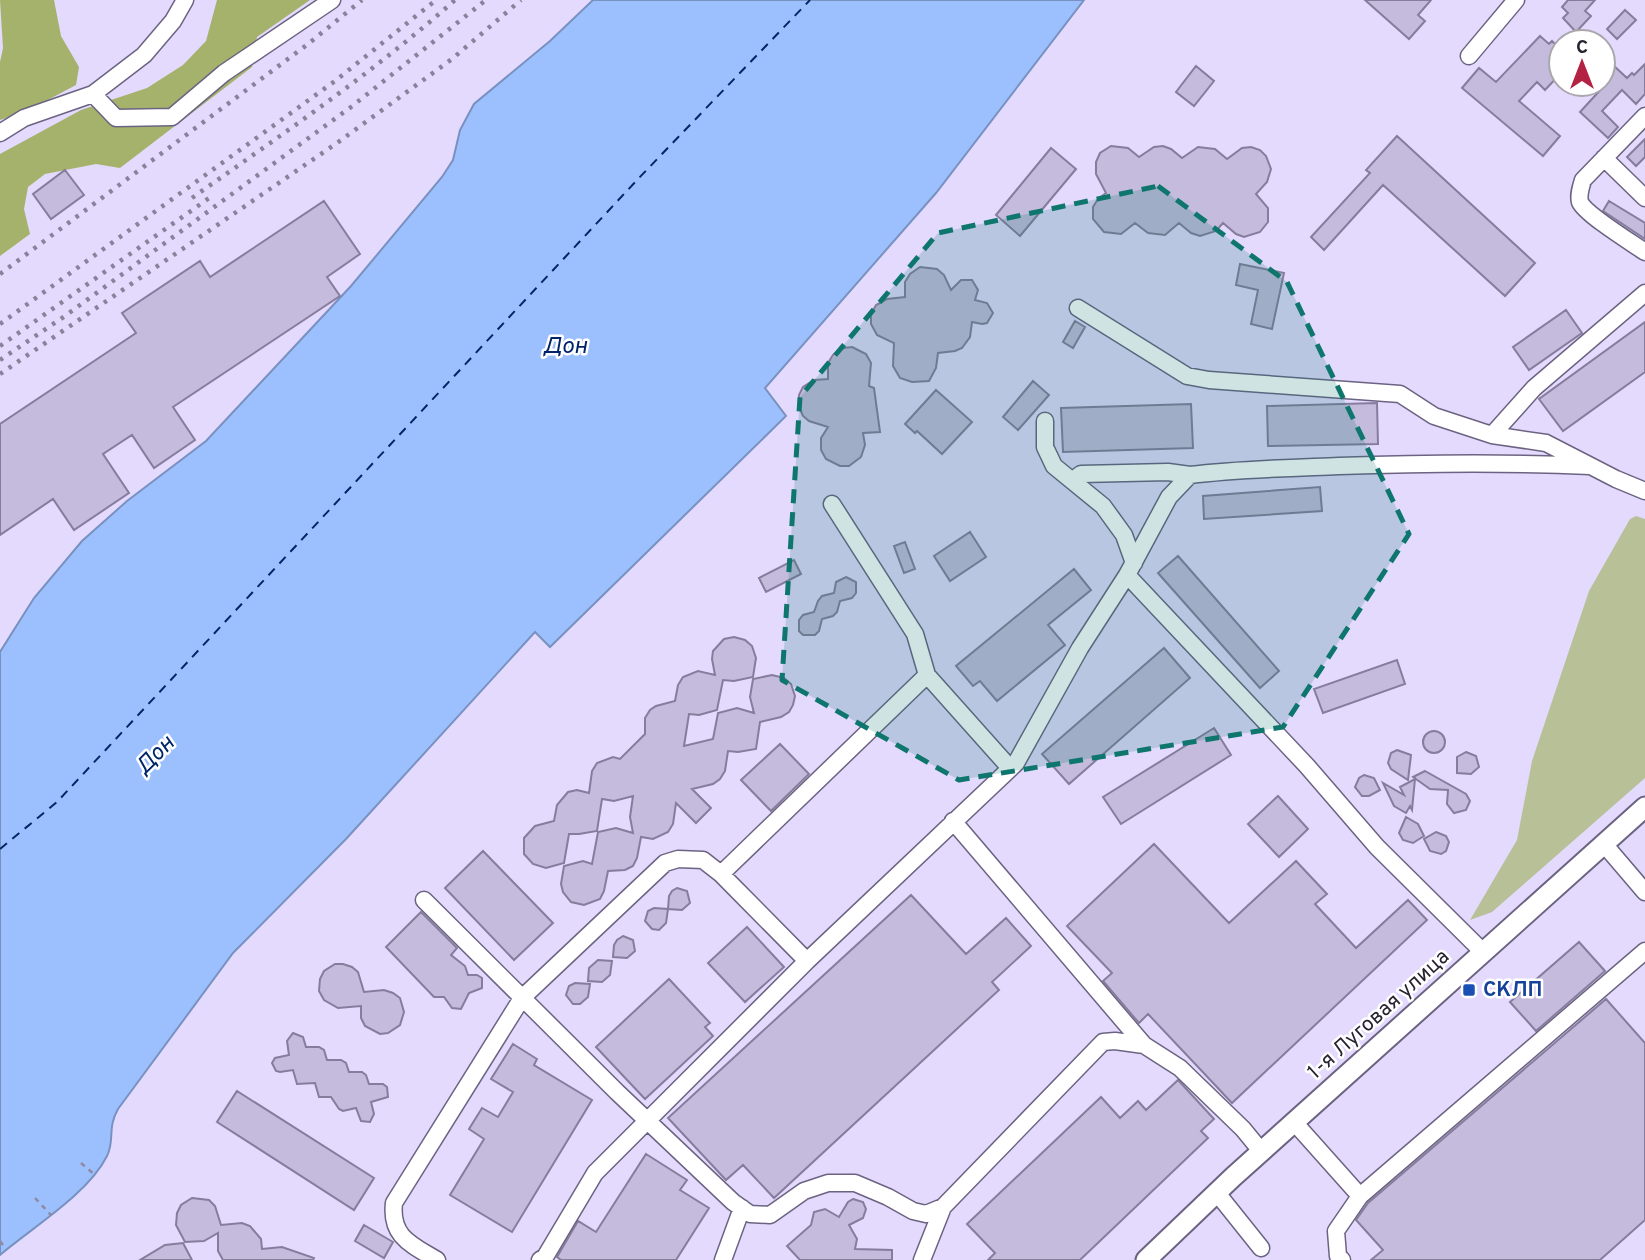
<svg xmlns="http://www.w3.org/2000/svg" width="1645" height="1260" viewBox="0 0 1645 1260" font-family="Overpass,sans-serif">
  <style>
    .green { fill: #b7c096 }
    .forest { fill: #a5b26b }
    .water { fill: #9cc0fd; stroke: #7991c0; stroke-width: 2 }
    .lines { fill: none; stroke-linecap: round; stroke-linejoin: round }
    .ferry { stroke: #002669; stroke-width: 2; stroke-dasharray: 9 7; stroke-linecap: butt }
    .building { fill: #c4bbdd; stroke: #867d9d; stroke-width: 2 }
    .minor-casing { stroke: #6c6382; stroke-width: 19 }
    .major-casing { stroke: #6c6382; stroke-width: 23 }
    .path { stroke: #9089a2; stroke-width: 2.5; stroke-dasharray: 5 5; stroke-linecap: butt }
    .minor { stroke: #fff; stroke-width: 16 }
    .major { stroke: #fff; stroke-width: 19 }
    .rail { stroke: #89829b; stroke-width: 4.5; stroke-dasharray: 3.5 7; stroke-linecap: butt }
    .marked { fill: #0f766e; fill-opacity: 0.2; stroke: #0f766e; stroke-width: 5; stroke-dasharray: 14 9; stroke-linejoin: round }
    .transit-dot { fill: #1a4fb4; stroke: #fff; stroke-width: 2.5 }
    .labels { text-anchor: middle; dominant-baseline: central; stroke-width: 5; stroke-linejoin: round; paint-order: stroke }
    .transit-label { font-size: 21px; font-weight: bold; fill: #164399; stroke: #fff; text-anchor: start }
    .street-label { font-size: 21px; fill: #272330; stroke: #fff }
    .water-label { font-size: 23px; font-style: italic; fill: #002669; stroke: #fff }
  </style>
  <rect width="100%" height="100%" fill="#e4dafe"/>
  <path class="green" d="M1636 516 1645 519V778L1492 912 1470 920 1517 840 1532 761 1589 591 1630 519Z"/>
  <path class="forest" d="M0 0H54L61 36 79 67 76 85 25 112 0 120V62L3 48Z
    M217 0H310L257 37 252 67 120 168 96 164 45 174 28 187 24 209 30 234 0 256V154L81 110 147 88 183 65 206 41Z"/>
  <path class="water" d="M593 0H1084L936 193 765 388 786 416 550 647 535 632 346 839 233 953 118 1109C107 1128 115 1140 107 1156 88 1194 33 1227 0 1255V652L34 598 82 541 127 501 206 441 351 286 442 177 453 160 460 130 474 104 550 41Z"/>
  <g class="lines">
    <path class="ferry" d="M0 849 57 802 638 179 810 0"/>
  </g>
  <path class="building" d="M1365 0H1431L1418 15 1425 21 1409 39Z
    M1568 0H1595L1585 11 1591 16 1576 32 1563 18 1568 13 1562 7Z
    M1625 10 1636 20 1617 39 1607 29Z
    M1540 36 1549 44 1552 41 1561 50 1554 59 1561 66V73L1545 90 1537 82 1519 101 1560 136 1543 156 1462 88 1479 68 1496 82Z
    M1645 64V94L1636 104 1622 90 1602 111 1618 127 1608 138 1580 112 1603 87V77L1614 66 1627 78 1632 73 1634 75Z
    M1196 66 1214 81 1194 106 1176 92Z
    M1397 136 1535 263 1505 296 1383 185 1324 250 1311 237 1370 173 1366 170Z
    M1645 139V157L1636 166 1627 157Z
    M1111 146 1128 148 1139 157 1154 147 1163 146 1171 149 1182 158 1198 147 1215 149 1227 159 1242 148 1251 147 1260 150 1266 156 1271 169 1267 182 1256 194 1268 208V222L1260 232 1244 237 1236 234 1223 223 1216 231 1200 236 1191 233 1179 223 1165 235 1148 233 1135 223 1121 234 1104 232 1093 219V207L1098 199 1106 193 1096 174V162L1100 153Z
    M1051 148 1076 169 1020 236 996 215Z
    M65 170 84 195 51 219 33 194Z
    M324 201 360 254 327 277 340 296 173 407 195 440 154 468 132 435 103 454 129 493 74 530 53 499 0 535V424L136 333 122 313 200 261 210 277Z
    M1609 201 1645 223V239L1603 211Z
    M1240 264 1284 273 1272 329 1251 324 1258 290 1236 285Z
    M920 267 937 269 944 275 951 290 961 280H972L978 290 975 300 987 303 993 313 987 323 982 324 972 322 970 337 962 348 955 351 938 353 936 368 929 381 912 382 900 378 893 366 894 343 877 335 871 324V314L876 305 887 299 905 297V282L910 274Z
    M1566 310 1582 333 1529 370 1513 347Z
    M1075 321 1085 327 1073 348 1063 342Z
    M1645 322V372L1563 431 1539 399Z
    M852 347 866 354 871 363 869 386 874 388 880 432 863 433 865 445 861 457 849 466H840L826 459 821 450V438L828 427 809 421 803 416 799 407V395L803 387 814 380 828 379V363L833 355 844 348Z
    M1033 381 1049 395 1018 430 1003 417Z
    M936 390 972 422 942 454 917 431 915 433 905 424Z
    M1377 403 1378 444 1268 446 1267 406Z
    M1191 404 1193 448 1063 452 1061 408Z
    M1320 487 1322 511 1204 519 1203 496Z
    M970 532 986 557 950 581 934 556Z
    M905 542 915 569 904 573 894 546Z
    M1178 556 1279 671 1260 688 1158 573Z
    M794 560 801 574 766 592 759 578Z
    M1074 569 1091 590 1048 625 1065 645 997 701 980 681 973 686 956 666Z
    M846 577 856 582V593L852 598 840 601 837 612 833 616 822 619 819 631 815 635H803L799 631V620L803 615 814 612 818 601 822 596 834 593 836 582Z
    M734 637 745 640 752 646 756 658 753 677 734 681 723 680 717 710 699 715 689 714 684 746 713 739 718 713 737 708 754 713 750 697 753 679 772 675 784 678 791 684 795 696 793 705 789 712 781 717 760 722 756 749 738 752 728 751 725 771 720 779 713 784 692 789 711 808 696 823 676 803 673 824 668 832 653 839 641 837 637 858 633 866 625 870 608 871 604 891 600 899 584 905 571 902 563 892 561 884 564 866 583 861 592 864 598 832 616 828 633 833 630 817 633 796 614 801 602 799 597 831 579 834H569L564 863 546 868 533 864 524 854V838L535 826 554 821 557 805 568 792 577 790 589 793 592 771 597 763 613 757 620 759 645 734V718L650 710 656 706 675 701 678 685 683 677 698 671 715 675 712 659 713 651 724 639Z
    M1164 648 1190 678 1069 784 1042 754Z
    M1397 660 1405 684 1323 713 1314 689Z
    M1214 728 1231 755 1121 824 1103 797Z
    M1423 742a11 11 0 1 1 22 0a11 11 0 1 1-22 0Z
    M780 744 809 774 771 811 741 780Z
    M1397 750 1411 755 1408 780 1391 769 1388 763 1391 753Z
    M1466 752 1476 756 1479 767 1471 774 1457 773V757Z
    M1425 771 1466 794 1470 801 1466 810 1454 813 1447 804 1448 790 1430 789 1413 777Z
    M1364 775 1374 778 1380 790 1369 796H1362L1355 787 1359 778Z
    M1415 779 1412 810 1410 806 1406 813 1394 806 1383 783 1404 795 1400 787Z
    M1278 796 1308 829 1279 857 1248 824Z
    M1406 817 1418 824 1424 836 1413 843 1403 840 1399 833Z
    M1436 832 1446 836 1449 842 1446 851 1441 854 1430 851 1424 839Z
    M1154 844 1229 923 1296 861 1327 894 1315 904 1356 948 1408 900 1427 920 1232 1103 1148 1014 1139 1023 1103 981 1112 973 1067 926Z
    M483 851 553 923 514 960 445 888Z
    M677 888 687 891 690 903 682 910 668 909 669 896 672 891Z
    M911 895 966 954 1006 918 1031 946 992 982 999 990 774 1198 743 1165 726 1180 668 1118Z
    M654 908 668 909 666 923 659 930 652 929 645 921 648 911Z
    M421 912 457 948 451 955 465 966 468 975H477L482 978V988L469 993 461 1009 452 1008 444 997H434L386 947Z
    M747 927 784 967 745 1002 708 963Z
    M623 936 633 940 635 951 627 958 613 957 614 945 617 940Z
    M1579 942 1605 971 1536 1031 1510 1002Z
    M598 960 612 961 610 975 602 982 588 981 589 968Z
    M335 964H343L352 967 358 972 364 992 384 990 393 993 400 998 404 1012 400 1025 388 1033 380 1034 365 1026 361 1018V1006L338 1008 324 1000 319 991 320 979 324 971Z
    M669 979 710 1023 705 1027 713 1036 645 1099 596 1047Z
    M575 983 590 984 588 997 580 1004H573L566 995 569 986Z
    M1606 999 1645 1043V1220L1600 1260H1371L1383 1250 1356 1220 1368 1203Z
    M293 1033 303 1037 306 1047H319L324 1050 327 1060H341L346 1063 349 1072H362L366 1075 369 1084H383L387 1087 388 1097 371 1102 374 1114 370 1122 361 1121 356 1108 343 1111 339 1109 331 1097H319L315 1083 297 1084 293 1070 280 1072 276 1071 272 1063 275 1058 289 1055 287 1041Z
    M513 1044 537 1059 534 1065 592 1100 512 1232 450 1195 484 1139 469 1129 482 1108 498 1117 513 1092 491 1079Z
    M1178 1080 1214 1119 1201 1131 1208 1138 1080 1260H988L995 1253 967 1224 1101 1097 1120 1118 1138 1101 1146 1110Z
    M237 1091 374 1178 354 1210 217 1122Z
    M646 1154 687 1180 680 1190 709 1208 676 1260H561L557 1257 578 1221 596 1232Z
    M192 1198 209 1200 215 1206 221 1225 242 1223 250 1226 261 1239 262 1249 282 1247 314 1258 313 1260H223L218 1251V1233L204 1241 185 1242 176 1225 177 1213 181 1205Z
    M853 1199 863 1202 866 1209 863 1218 849 1225 857 1239 855 1249 892 1250V1260H800L787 1246 811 1225 814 1212 825 1209 839 1217 848 1202Z
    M364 1225 393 1242 384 1258 355 1241Z
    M183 1243 192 1260H140L165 1245Z"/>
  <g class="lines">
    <g class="minor-casing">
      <path id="minor" d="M1469 56 1516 0
        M93 94 116 118 172 117 224 73 332 0
        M1645 116 1583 180C1581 187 1578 195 1580 202 1585 214 1632 243 1645 252
        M0 133 24 118 93 94 144 55 173 21 185 0
        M1604 158 1645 198
        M1078 308 1187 376 1209 380 1400 394 1434 416 1492 435 1546 443 1616 479 1645 491
        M1045 421V447L1054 466 1103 506 1124 535 1134 563
        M1492 435 1534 388 1645 293
        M1073 480 1081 474 1168 472 1190 475
        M832 504 915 634 927 675 1010 768
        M1127 575 1307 766 1377 847 1483 952
        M953 821 1144 1045
        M1604 844 1645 892
        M721 874 927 675
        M424 900 617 1092 733 1202 750 1214 770 1215 804 1191 828 1183H855L888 1197 913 1211 926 1214 943 1207 1103 1042 1115 1041 1144 1045 1180 1068 1243 1129 1261 1151
        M1294 1122 1360 1196
        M1217 1193 1261 1248
        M437 1260C412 1245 390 1237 394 1203L522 998 665 863 678 859 703 860 721 874 807 961
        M540 1260 545 1257 595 1173 807 961 1016 763 1080 648 1127 575 1169 497 1190 475C1239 469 1289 468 1339 466 1423 463 1506 462 1590 466
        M723 1260 742 1208
        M922 1260 943 1207
        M1342 1260 1338 1256 1336 1231 1360 1196 1645 951"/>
    </g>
    <g class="major-casing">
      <path id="major" d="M1146 1260 1233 1177 1645 807"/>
    </g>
    <path class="path" d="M81 1163 95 1175
      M35 1198 51 1215
      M0 1241 6 1249"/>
    <use href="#minor" class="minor"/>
    <use href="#major" class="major"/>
    <path class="rail" d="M192 198C281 135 373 73 455 0
      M0 274 308 44 362 0
      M0 324 335 81 436 0
      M0 346 212 196
      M0 360 65 316 351 107 486 0
      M0 374 337 143 452 59 521 0"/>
  </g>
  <path class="marked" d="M1158 186 1287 282 1409 534 1283 727 959 780 782 680 800 397 938 233Z"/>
  <rect class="transit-dot" x="1462" y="983" width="14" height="14" rx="3.5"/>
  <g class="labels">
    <g class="transit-label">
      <text x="1483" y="990">СКЛП</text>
    </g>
    <g class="street-label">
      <text transform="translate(1379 1015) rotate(-42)">1-я Луговая улица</text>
    </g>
    <g class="water-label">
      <text x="565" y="347">Дон</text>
      <text transform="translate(156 756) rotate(-45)">Дон</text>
    </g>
  </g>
  <g transform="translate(1582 63)"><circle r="33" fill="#ffffff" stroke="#a9a7ac" stroke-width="2"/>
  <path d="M0-5L12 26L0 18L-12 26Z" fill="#b32143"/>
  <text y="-10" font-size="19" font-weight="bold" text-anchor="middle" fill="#272330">С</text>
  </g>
</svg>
